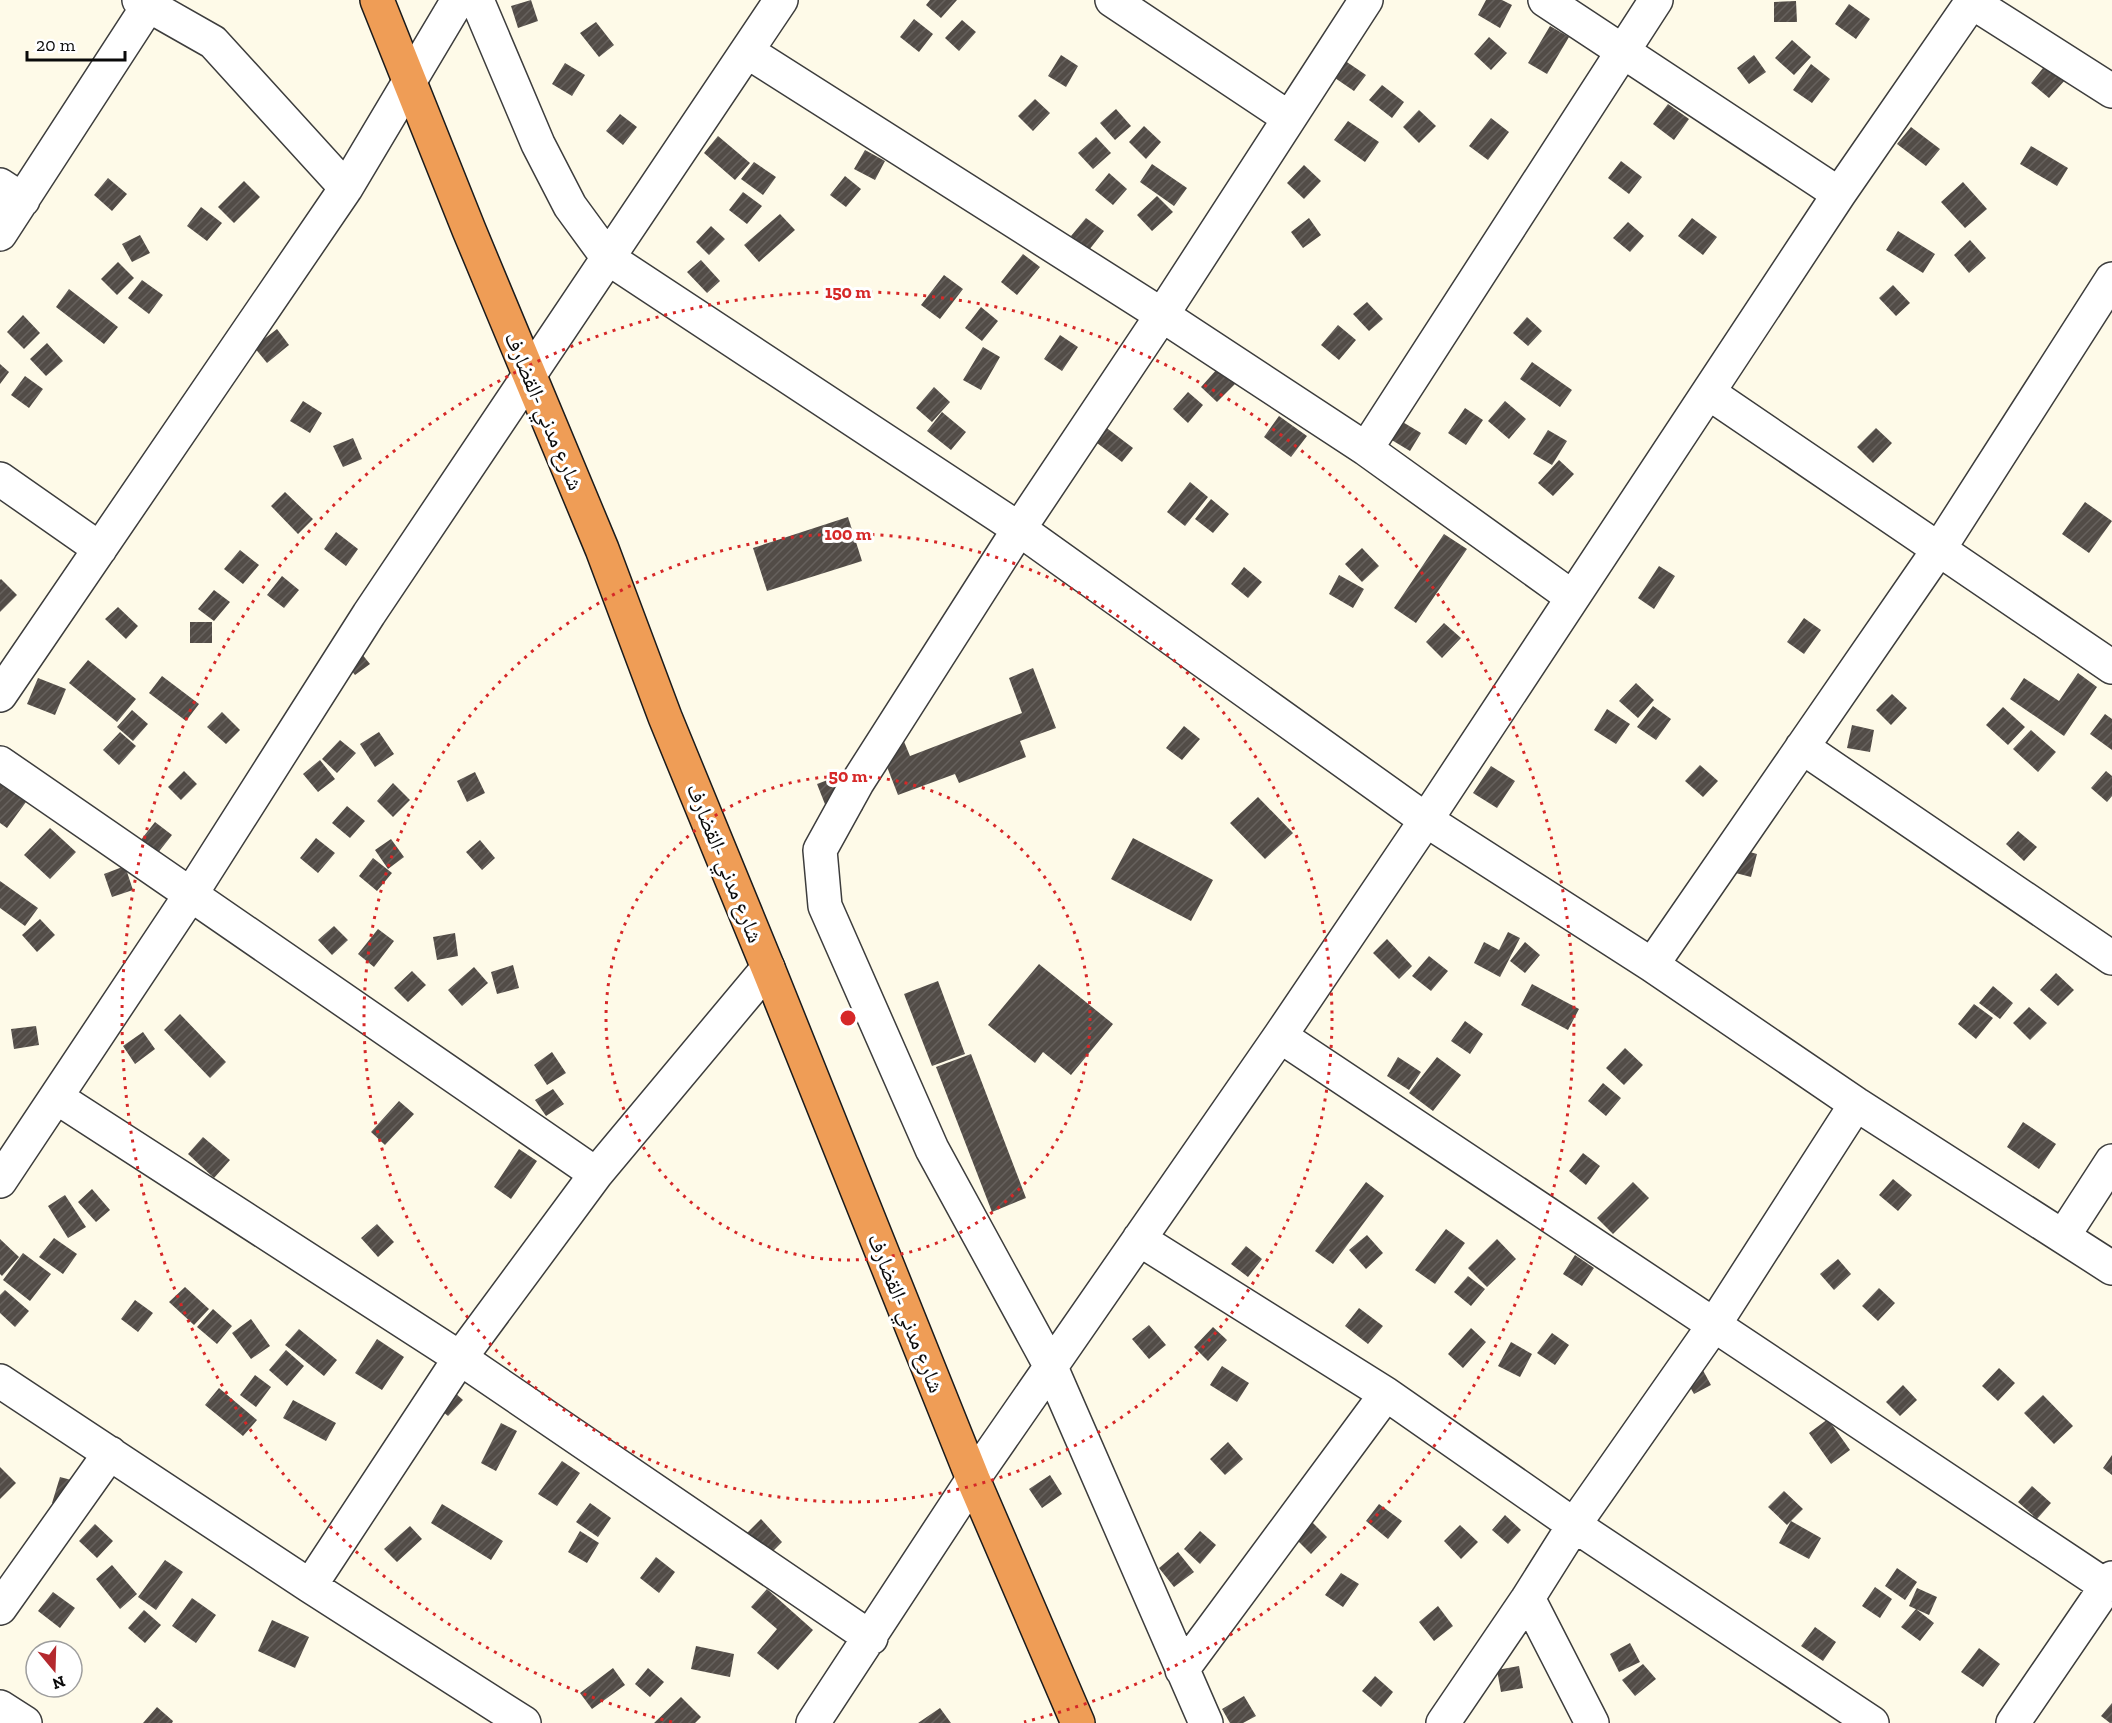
<svg xmlns="http://www.w3.org/2000/svg" width="2112" height="1723" viewBox="0 0 2112 1723" font-family="'Zilla Slab','Noto Naskh Arabic',serif">
  <style>
    .building { fill: url(#building-hatch) }
    .lines { fill: none; stroke-linecap: round; stroke-linejoin: round }
    .minor-casing { stroke: #3d3d3d; stroke-width: 36 }
    .highway-casing { stroke: #1b1b1b; stroke-width: 36 }
    .minor { stroke: #fff; stroke-width: 33 }
    .highway { stroke: #ef9d56; stroke-width: 33 }
    .ring { fill: none; stroke: #d62828; stroke-width: 3; stroke-dasharray: 3 6 }
    .labels { text-anchor: middle; dominant-baseline: central; stroke-width: 6; stroke-linejoin: round; paint-order: stroke }
    .street-label { font-size: 22px; fill: #0a0a0a; stroke: #fff }
    .centre { fill: #d62828; stroke: #fff; stroke-width: 3 }
    .ring-label { font-size: 18px; text-anchor: middle; font-weight: bold; fill: #d62828; stroke: #fff; stroke-width: 6; stroke-linejoin: round; paint-order: stroke }
  </style>
  <defs>
    <pattern id="building-hatch" width="6" height="6" patternUnits="userSpaceOnUse" patternTransform="scale(1.5)"><rect width="6" height="6" fill="#524c47"/><path d="M-1 1l2-2M0 6l6-6M5 7l2-2" fill="none" stroke="#66615d"/></pattern>
  </defs>
  <rect width="100%" height="100%" fill="#fefae8"/>
  <path class="building" d="M531 0 538 21 518 28 511 6Z
    M930 0H957L941 18 926 5Z
    M1486 0H1502L1512 5 1500 28 1478 15Z
    M1796 1 1797 22H1774V2Z
    M1849 4 1870 19 1856 39 1835 24Z
    M914 19 933 34 919 52 900 37Z
    M962 20 976 32 959 51 945 38Z
    M596 22 614 45 599 57 580 33Z
    M1550 26 1569 37 1547 74 1528 63Z
    M1489 37 1507 53 1491 70 1474 54Z
    M1792 40 1811 57 1794 75 1775 58Z
    M1061 55 1078 66 1066 87 1048 76Z
    M1754 55 1766 72 1749 84 1737 68Z
    M1338 56 1366 75 1354 91 1313 63Z
    M565 63 585 75 572 96 552 84Z
    M2047 63 2066 79 2049 98 2031 83Z
    M1811 64 1830 79 1812 103 1793 90Z
    M1382 85 1404 102 1392 118 1369 100Z
    M1035 99 1050 113 1033 131 1018 116Z
    M1668 104 1689 119 1674 140 1653 124Z
    M1116 109 1131 126 1115 140 1100 123Z
    M1419 110 1436 126 1419 143 1403 127Z
    M620 114 637 127 623 145 606 131Z
    M1491 118 1509 132 1488 160 1469 146Z
    M1348 121 1379 142 1365 162 1334 140Z
    M1144 126 1161 142 1146 159 1129 142Z
    M1911 127 1940 149 1926 166 1897 144Z
    M718 136 750 163 735 180 704 153Z
    M1096 137 1111 153 1093 169 1078 153Z
    M2031 146 2068 168 2057 186 2020 164Z
    M865 150 885 161 875 180 854 169Z
    M1621 161 1642 177 1629 194 1608 178Z
    M754 162 776 177 763 195 741 179Z
    M1152 164 1187 188 1174 206 1140 182Z
    M1304 165 1321 181 1304 199 1287 183Z
    M1109 173 1127 189 1113 205 1095 190Z
    M845 176 861 189 846 207 830 195Z
    M108 178 127 194 112 211 94 195Z
    M244 181 260 197 234 223 218 207Z
    M1963 182 1987 209 1965 228 1941 202Z
    M743 192 762 206 747 224 729 210Z
    M1157 196 1173 212 1152 231 1137 215Z
    M201 207 222 223 207 241 187 226Z
    M780 214 795 230 759 262 744 245Z
    M1086 218 1104 231 1089 250 1071 236Z
    M1309 218 1321 235 1303 248 1291 232Z
    M1692 218 1717 237 1703 255 1678 236Z
    M1628 222 1644 236 1630 252 1613 238Z
    M711 226 725 239 709 255 696 242Z
    M1898 231 1935 254 1923 273 1886 250Z
    M140 235 150 253 132 262 122 244Z
    M1970 240 1986 258 1969 273 1954 255Z
    M1023 254 1040 267 1017 295 1001 282Z
    M701 260 720 281 707 293 687 272Z
    M118 262 134 278 117 295 101 279Z
    M944 275 963 289 940 319 921 305Z
    M142 280 163 295 149 314 128 298Z
    M1893 285 1910 303 1896 316 1879 298Z
    M69 289 118 327 104 344 56 307Z
    M1367 302 1383 319 1369 331 1353 314Z
    M981 307 998 321 982 341 965 328Z
    M23 315 40 333 24 349 7 332Z
    M1527 317 1542 331 1528 346 1513 333Z
    M1338 325 1356 340 1339 360 1321 345Z
    M277 329 289 345 267 363 254 347Z
    M1060 335 1078 347 1062 371 1044 359Z
    M47 343 63 361 46 376 30 359Z
    M983 347 1000 357 981 390 963 380Z
    M1532 362 1572 390 1560 407 1520 379Z
    M0 364 9 372 0 384Z
    M1218 368 1235 384 1217 402 1201 387Z
    M25 376 43 389 29 408 11 395Z
    M934 387 950 402 932 422 916 408Z
    M1188 392 1203 405 1188 423 1173 409Z
    M303 401 322 413 310 433 290 421Z
    M1505 401 1526 419 1509 439 1488 421Z
    M1465 408 1483 420 1466 445 1448 433Z
    M1381 409 1421 433 1410 451 1370 427Z
    M942 412 966 432 951 450 927 431Z
    M1087 413 1133 448 1122 462 1076 427Z
    M1279 416 1307 436 1291 457 1264 437Z
    M1876 428 1892 443 1873 463 1857 447Z
    M1548 430 1567 441 1552 465 1533 454Z
    M353 438 362 459 343 467 333 446Z
    M1559 460 1574 474 1553 496 1538 483Z
    M1190 482 1208 497 1185 526 1167 512Z
    M285 492 313 519 298 534 271 506Z
    M1211 499 1229 514 1213 533 1195 519Z
    M2085 502 2112 521 2089 553 2062 534Z
    M848 517 862 561 767 591 753 548Z
    M336 532 358 549 346 566 324 549Z
    M1444 534 1467 549 1416 623 1394 608Z
    M1362 548 1379 566 1362 582 1345 564Z
    M240 550 259 565 243 584 224 569Z
    M1659 566 1675 576 1654 609 1638 598Z
    M1244 567 1262 582 1248 598 1231 584Z
    M1339 575 1364 589 1353 608 1329 594Z
    M282 576 299 590 284 608 267 595Z
    M1 579 17 595 0 612V580Z
    M214 590 230 602 214 621 198 609Z
    M118 607 138 626 126 639 105 619Z
    M1804 618 1821 630 1804 654 1787 642Z
    M190 622H212V643H190Z
    M1444 623 1461 638 1442 658 1426 642Z
    M357 648 370 664 355 675 342 659Z
    M88 660 136 699 117 722 69 683Z
    M1033 668 1056 728 1020 741 1026 757 959 783 955 774 898 795 875 736 898 727 910 756 1022 713 1009 678Z
    M2078 673 2097 687 2064 736 2010 699 2024 678 2059 701Z
    M162 676 199 704 186 721 149 693Z
    M38 678 66 689 55 715 27 704Z
    M1636 683 1654 700 1638 718 1619 701Z
    M1892 694 1907 708 1891 725 1876 710Z
    M1653 706 1671 719 1656 740 1637 727Z
    M2003 707 2025 727 2008 745 1986 725Z
    M1607 709 1630 724 1616 744 1594 730Z
    M132 710 148 724 133 741 117 727Z
    M222 712 240 730 226 744 207 727Z
    M2105 714 2112 719V750L2090 734Z
    M1852 725 1874 730 1870 752 1847 748Z
    M1184 726 1200 739 1182 760 1166 748Z
    M2031 730 2056 752 2038 772 2013 749Z
    M120 732 136 746 119 765 103 750Z
    M379 732 394 754 375 767 360 744Z
    M340 740 356 753 337 773 322 759Z
    M320 760 335 779 318 792 303 774Z
    M1700 765 1718 781 1703 797 1685 781Z
    M1491 766 1515 781 1497 808 1473 793Z
    M184 771 197 784 181 800 168 787Z
    M2106 771 2112 776V796L2107 802 2091 788Z
    M475 772 485 793 467 802 457 781Z
    M849 772 863 810 832 822 817 784Z
    M393 783 410 800 393 817 377 801Z
    M0 784 26 802 7 828 0 823Z
    M1258 797 1293 833 1265 859 1230 823Z
    M347 806 365 821 350 838 332 823Z
    M155 822 172 835 157 854 140 841Z
    M50 828 76 852 50 879 24 855Z
    M2018 831 2037 847 2024 861 2006 844Z
    M316 838 335 853 318 873 300 858Z
    M1133 838 1213 880 1191 921 1111 879Z
    M391 839 404 857 388 869 375 850Z
    M480 840 495 858 482 870 466 852Z
    M1735 848 1757 854 1751 877 1728 871Z
    M373 858 392 873 377 891 359 876Z
    M125 866 133 890 112 897 104 874Z
    M0 881 38 908 25 926 0 908Z
    M40 919 55 935 37 952 22 935Z
    M334 926 348 940 332 955 318 940Z
    M378 929 394 941 374 967 358 954Z
    M1508 932 1520 938 1500 977 1474 963 1484 942 1499 950Z
    M455 933 458 956 437 960 433 937Z
    M1387 939 1412 966 1399 979 1373 953Z
    M1525 942 1540 955 1525 973 1510 961Z
    M1429 956 1448 971 1431 991 1412 976Z
    M1039 964 1113 1024 1071 1075 1043 1052 1035 1063 988 1025Z
    M513 965 519 988 497 994 491 972Z
    M474 967 488 983 462 1006 448 990Z
    M412 971 426 985 408 1002 394 988Z
    M2056 973 2074 990 2058 1006 2040 990Z
    M938 981 965 1054 932 1066 904 994Z
    M1532 984 1579 1009 1568 1030 1521 1005Z
    M1993 986 2013 1003 2000 1019 1979 1003Z
    M1974 1004 1993 1018 1976 1039 1958 1024Z
    M2029 1007 2047 1023 2030 1040 2013 1023Z
    M180 1014 226 1062 210 1078 164 1030Z
    M1465 1021 1483 1034 1470 1054 1451 1041Z
    M36 1026 39 1045 14 1049 11 1029Z
    M143 1032 155 1049 135 1064 123 1046Z
    M1625 1048 1643 1065 1624 1085 1606 1068Z
    M552 1052 566 1073 547 1085 534 1065Z
    M971 1054 1026 1198 992 1212 936 1067Z
    M1398 1057 1421 1072 1409 1090 1387 1076Z
    M1437 1057 1461 1075 1433 1111 1409 1093Z
    M1603 1083 1621 1098 1606 1116 1588 1101Z
    M553 1089 564 1104 546 1116 535 1100Z
    M399 1101 414 1114 385 1145 371 1132Z
    M2023 1122 2056 1144 2039 1169 2007 1147Z
    M203 1137 230 1160 214 1178 188 1154Z
    M519 1149 537 1161 511 1199 494 1187Z
    M1583 1153 1600 1166 1586 1185 1569 1171Z
    M1893 1179 1912 1195 1898 1211 1879 1195Z
    M1366 1182 1384 1196 1333 1264 1315 1251Z
    M1633 1182 1649 1198 1613 1234 1597 1218Z
    M92 1189 110 1210 96 1222 78 1202Z
    M65 1195 86 1227 68 1238 48 1206Z
    M377 1224 394 1242 378 1257 361 1238Z
    M1446 1229 1465 1243 1435 1284 1415 1270Z
    M1367 1235 1383 1253 1366 1269 1349 1250Z
    M54 1238 77 1254 63 1274 39 1257Z
    M0 1239 19 1257 2 1276 0 1274Z
    M1497 1239 1516 1259 1487 1287 1468 1268Z
    M1246 1246 1262 1259 1248 1277 1231 1264Z
    M23 1253 51 1274 30 1301 3 1280Z
    M1575 1255 1594 1268 1582 1286 1563 1274Z
    M1838 1259 1851 1274 1834 1290 1820 1274Z
    M1468 1276 1485 1289 1471 1306 1454 1292Z
    M185 1287 209 1309 194 1325 169 1302Z
    M1879 1288 1895 1303 1878 1321 1862 1306Z
    M5 1290 29 1311 15 1327 0 1313V1295Z
    M135 1300 153 1313 138 1332 121 1319Z
    M1359 1308 1383 1326 1368 1344 1345 1326Z
    M213 1309 232 1326 217 1344 197 1327Z
    M251 1319 270 1346 251 1359 232 1333Z
    M1149 1325 1166 1345 1149 1359 1132 1339Z
    M1213 1327 1227 1340 1208 1361 1194 1347Z
    M1471 1328 1486 1342 1463 1368 1448 1354Z
    M299 1329 337 1360 324 1376 285 1345Z
    M1552 1333 1569 1345 1555 1365 1537 1353Z
    M377 1339 404 1357 382 1390 355 1373Z
    M1511 1342 1532 1354 1520 1377 1498 1366Z
    M286 1350 304 1366 287 1386 269 1370Z
    M1699 1363 1711 1385 1694 1394 1682 1373Z
    M1222 1366 1249 1383 1237 1402 1210 1385Z
    M1999 1368 2015 1383 1998 1401 1982 1386Z
    M255 1375 271 1387 256 1407 240 1395Z
    M445 1384 463 1400 448 1416 429 1400Z
    M1903 1385 1917 1400 1900 1416 1886 1402Z
    M219 1388 257 1420 243 1436 205 1405Z
    M2043 1395 2073 1426 2054 1444 2024 1413Z
    M293 1400 336 1423 326 1441 283 1418Z
    M1828 1419 1850 1450 1831 1464 1809 1433Z
    M501 1423 517 1431 496 1471 481 1463Z
    M1228 1442 1243 1459 1225 1475 1210 1459Z
    M2112 1455V1475L2103 1468Z
    M562 1461 580 1473 557 1506 538 1494Z
    M0 1467 16 1483 0 1499Z
    M1050 1475 1062 1494 1042 1508 1029 1489Z
    M60 1477 75 1481 66 1507 52 1503Z
    M2032 1486 2051 1503 2037 1519 2018 1502Z
    M1784 1491 1803 1509 1787 1525 1768 1507Z
    M590 1503 611 1518 598 1537 576 1522Z
    M442 1504 503 1541 491 1560 431 1523Z
    M1379 1504 1402 1521 1388 1539 1366 1521Z
    M1505 1515 1521 1530 1508 1544 1492 1530Z
    M761 1519 782 1542 767 1557 746 1534Z
    M1311 1521 1327 1537 1311 1554 1295 1538Z
    M1791 1521 1821 1538 1809 1559 1779 1543Z
    M95 1524 113 1541 97 1558 79 1541Z
    M1460 1525 1478 1542 1461 1559 1444 1541Z
    M410 1526 422 1539 397 1562 384 1549Z
    M580 1531 599 1543 587 1563 568 1552Z
    M1200 1531 1216 1545 1200 1564 1184 1549Z
    M1178 1552 1194 1572 1174 1587 1159 1568Z
    M656 1557 675 1572 659 1593 640 1578Z
    M165 1560 183 1572 156 1610 138 1597Z
    M112 1565 137 1594 120 1609 96 1579Z
    M1897 1568 1917 1582 1905 1600 1885 1586Z
    M1341 1573 1359 1584 1343 1607 1325 1595Z
    M1875 1587 1892 1599 1880 1618 1862 1606Z
    M1917 1588 1937 1597 1929 1615 1909 1606Z
    M767 1589 813 1630 778 1670 757 1653 777 1629 751 1607Z
    M53 1592 75 1608 60 1628 38 1611Z
    M192 1598 216 1615 196 1643 172 1626Z
    M1438 1606 1453 1626 1434 1641 1419 1622Z
    M1916 1609 1934 1623 1920 1641 1901 1627Z
    M144 1610 161 1625 145 1643 128 1628Z
    M272 1620 309 1637 295 1668 258 1651Z
    M1815 1627 1836 1642 1823 1661 1801 1646Z
    M1630 1643 1640 1662 1619 1672 1610 1654Z
    M696 1646 734 1654 730 1677 691 1669Z
    M1979 1648 2000 1664 1983 1687 1961 1672Z
    M1643 1664 1656 1679 1635 1696 1622 1680Z
    M1519 1666 1523 1688 1501 1692 1497 1670Z
    M613 1668 625 1685 592 1709 580 1693Z
    M648 1668 664 1682 650 1697 635 1684Z
    M1375 1676 1393 1692 1381 1707 1362 1691Z
    M1244 1696 1256 1716 1243 1723H1230L1222 1709Z
    M681 1697 701 1717 695 1723H654Z
    M2112 1703V1723H2110L2101 1716Z
    M157 1707 173 1721 172 1723H143Z
    M940 1708 951 1723H918Z"/>
  <g class="lines">
    <g class="minor-casing">
      <path id="minor" d="M139 0 213 42 346 188
        M477 0 538 144 570 206 608 258 1019 529 1426 820 1652 965 1856 1104 2112 1268
        M1112 0 1289 118
        M1545 0 1839 194
        M1972 2 2112 91
        M748 52 1162 315 1366 449 1572 597
        M0 185 23 200
        M0 234 148 6
        M1709 393 2112 667
        M1366 449 1656 0
        M0 479 100 549
        M0 695 346 188 458 0
        M1802 747 2112 958
        M0 763 596 1174
        M1652 965 1939 549 2112 279
        M1280 1036 2106 1586
        M56 1097 460 1358 871 1638
        M0 1181 191 894 369 614 781 0
        M2064 1235 2112 1161
        M1139 1239 1386 1394 1574 1525 1872 1723
        M0 1381 310 1586 524 1723
        M310 1586 460 1358 596 1174 768 968
        M1528 1598 1592 1723
        M0 1608 110 1453
        M1182 1670 1386 1394
        M0 1707 25 1723
        M813 1723 973 1479 1280 1036 1426 820 1839 194 1973 0
        M1206 1723 1050 1365 932 1149 825 906 820 850 857 783 1019 529 1162 315 1366 0
        M1443 1723 1528 1598 1574 1525 1714 1325 1856 1104
        M2013 1723 2112 1578"/>
    </g>
    <g class="highway-casing">
      <path id="highway" d="M377 0 469 230 602 549 665 717 768 968 973 1479 1078 1723"/>
    </g>
    <use href="#minor" class="minor"/>
    <use href="#highway" class="highway"/>
  </g>
  <g class="ring">
    <circle cx="848" cy="1018" r="242"/>
    <circle cx="848" cy="1018" r="484"/>
    <path d="M672 1722A726 726 0 1 1 1024 1722"/>
  </g>
  <g class="labels">
    <g class="street-label">
      <text transform="translate(544 411) rotate(67)">شارع مدني -القضارف</text>
      <text transform="translate(725 863) rotate(68)">شارع مدني -القضارف</text>
      <text transform="translate(906 1313) rotate(68)">شارع مدني -القضارف</text>
    </g>
  </g>
  <circle cx="848" cy="1018" r="9" class="centre"/>
  <g class="ring-label">
    <text x="848" y="298">150 m</text>
    <text x="848" y="540">100 m</text>
    <text x="848" y="782">50 m</text>
  </g>
  <g transform="translate(54 1669) rotate(161)"><circle r="28" fill="#ffffff" stroke="#9d9d9d" stroke-width="1.5"/>
  <path d="M0-4.5L10 22L0 15L-10 22Z" fill="#b4292e"/>
  <text y="-9" font-size="16" font-weight="bold" text-anchor="middle" fill="#0a0a0a">N</text>
  </g>
  <path d="M27 51v9h98v-9" fill="none" stroke="#0a0a0a" stroke-width="3"/>
  <text x="36" y="51" font-size="18" fill="#0a0a0a" stroke="#ffffff" stroke-width="4.5" paint-order="stroke">20 m</text>
</svg>
